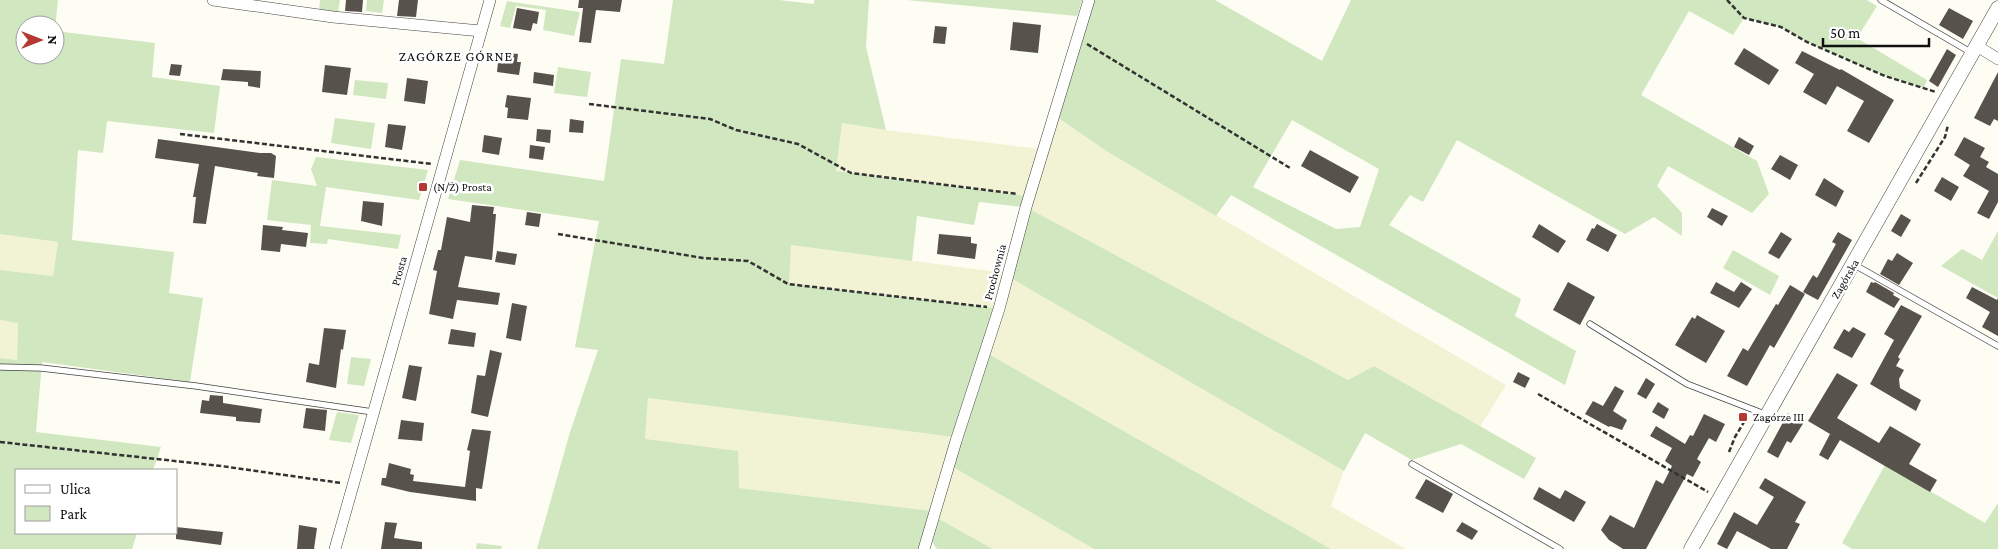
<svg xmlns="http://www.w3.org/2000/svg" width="1998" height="549" viewBox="0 0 1998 549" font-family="'Crimson Pro',serif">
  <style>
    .farmland { fill: #f2f3d5 }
    .green { fill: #d0e7bf; fill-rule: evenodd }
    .building { fill: #58524d }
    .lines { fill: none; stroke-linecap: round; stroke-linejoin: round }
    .service-casing { stroke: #434343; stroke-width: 7 }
    .minor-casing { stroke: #434343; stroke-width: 12 }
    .tertiary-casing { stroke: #434343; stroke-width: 15 }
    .path { stroke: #323232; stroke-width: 2.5; stroke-dasharray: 5 2.5; stroke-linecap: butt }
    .service { stroke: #fff; stroke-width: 5.5 }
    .minor { stroke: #fff; stroke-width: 11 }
    .tertiary { stroke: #fff; stroke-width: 14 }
    .poi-dot { fill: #b53933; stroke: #fff; stroke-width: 2 }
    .labels { text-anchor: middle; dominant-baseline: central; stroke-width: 5; stroke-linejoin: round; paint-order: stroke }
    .poi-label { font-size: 12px; fill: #101010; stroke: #fff; text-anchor: start }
    .street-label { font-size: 12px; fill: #101010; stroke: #fff }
    .neighbourhood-label { font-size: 14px; letter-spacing: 1px; fill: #101010; stroke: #fff }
  </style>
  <rect width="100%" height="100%" fill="#fefdf4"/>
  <path class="farmland" d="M1054 115 1108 152 1506 385 1480 427 1374 366 1348 380 1026 207Z
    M842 123 886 130 1041 149 1026 196 836 171Z
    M0 234 58 242 53 276 0 270Z
    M791 245 1006 273 995 308 788 284Z
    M1009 276 1344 471 1331 506 1406 549H1331L985 352Z
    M0 320 18 322 17 360 0 358Z
    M648 398 954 437 932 511 738 488 645 439Z
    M953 467 1094 549H993L939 519Z"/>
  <path class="green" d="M0 0H58L55 29V25H25V55H55V31L155 43 152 77 220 86 214 133 107 121 103 153 78 150 72 240 174 252 169 293 203 298 190 382 42 362 36 432 161 447 153 470H16V533H137L132 549H0V358L17 360 18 323 0 320V270L53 276 58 242 0 234Z
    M320 0H340L338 12 319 10Z
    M367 0H384L382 13 366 11Z
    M673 0H779L814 4V0H869L866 47 886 130 842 123 836 171 1026 196 1023 207 979 202 974 225 917 216 912 261 791 245 789 284 995 308 954 437 648 398 645 439 738 451 739 488 932 511 920 549H537L570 432 598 350 575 347 599 221 448 199 460 160 604 181 621 59 664 64Z
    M907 0H1082L1077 16Z
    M1089 0H1215L1322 61 1351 0H1867L1877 6 1857 38 1927 80 1924 88 1885 76 1807 42 1781 27 1744 18 1733 35 1689 11 1641 95 1757 161 1769 194 1752 213 1668 166 1657 186 1682 213V236L1654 217 1625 234 1457 140 1423 202 1410 195 1389 225 1521 299 1515 316 1576 351 1565 385 1231 195 1216 216 1108 152 1054 115ZM1292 120 1379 169 1360 227 1336 229 1253 187Z
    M507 1 580 12 574 36 543 30 546 10 516 6 510 28 500 26Z
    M558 67 591 72 587 97 554 93Z
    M355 80 388 83 386 99 353 95Z
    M335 118 375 123 371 149 331 143Z
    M316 157 428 170 419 200 326 187 320 226 401 235 398 249 328 239 327 244 310 243 311 225 267 220 272 180 317 186 311 169Z
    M1026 207 1348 380 1374 366 1536 458 1524 479 1461 444 1412 460 1365 433 1344 471 1009 277Z
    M1998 231V298L1941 266 1962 249 1982 260Z
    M1733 250 1779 276 1770 295 1723 268Z
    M985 352 1331 549H1094L953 467Z
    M351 357 371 359 364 386 347 384Z
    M337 412 359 415 351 443 329 440Z
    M1885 465 1985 523 1998 503V549H1852L1842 543Z
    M939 519 993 549H937L932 542Z
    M477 543 502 546 501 549H476Z"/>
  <path class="building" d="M346 0H363L362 12 345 11Z
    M399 0H418L416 17 397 16Z
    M579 0H622L620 12 596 10 591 43 579 42 583 8H578Z
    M517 8 539 12 537 24 533 23 531 31 513 28Z
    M1949 8 1973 21 1963 39 1939 25Z
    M1013 22 1041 25 1038 53 1010 50Z
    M935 26 947 27 945 44 933 43Z
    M1744 48 1779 70 1769 85 1734 64Z
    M1947 49 1956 55 1938 87 1929 81Z
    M1802 51 1840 70 1841 69 1894 100 1869 143 1847 131 1864 101 1837 86 1826 105 1803 92 1814 74 1795 63Z
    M499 52 518 54 517 62H521L519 75 497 72Z
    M171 64 182 65 180 76 169 75Z
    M325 65 351 68 347 95 322 92Z
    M223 69 261 71 260 88 248 86V82L221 80Z
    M534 72 554 75 553 86 533 83Z
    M1998 72V121L1994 119 1990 126 1974 118Z
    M407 78 428 81 425 104 404 101Z
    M507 95 531 98 528 120 507 118 508 108 505 107Z
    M570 119 584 121 583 133 569 132Z
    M388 124 406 126 402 150 385 147Z
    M537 129 551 130 550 143 536 141Z
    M484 135 502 138 499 155 482 152Z
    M1739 137 1754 146 1749 155 1734 147Z
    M1964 137 1985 148 1980 157 1989 162 1986 167 1998 174V202L1989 219 1977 213 1989 191 1963 176 1970 165 1954 155Z
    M158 139 260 153H271L276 156 274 178 257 176 258 173 215 166 206 224 193 223 196 197H193L199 164 155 158Z
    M530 145 545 147 543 160 529 158Z
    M1310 150 1359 177 1350 193 1301 166Z
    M1780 155 1798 165 1790 180 1771 169Z
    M1942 177 1959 187 1951 201 1934 191Z
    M1824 178 1844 191 1836 207 1815 195Z
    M363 201 384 203 382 226 361 221Z
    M472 205 494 207 493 214H496L492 260 465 256 458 287 500 293 498 305 457 300 453 319 429 314 437 271 433 270 438 250H441L447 217 470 222Z
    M1712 208 1728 216 1722 226 1707 217Z
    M527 212 541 214 539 227 525 225Z
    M1901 214 1911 220 1901 237 1891 231Z
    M1539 224 1566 241 1558 253 1532 237Z
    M1597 224 1617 235 1608 252 1586 240 1592 228 1594 229Z
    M263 225 283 227 282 230 308 233 306 247 281 244 280 252 261 250Z
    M1781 232 1792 239 1779 259 1768 253Z
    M1838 232 1852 240 1818 300 1803 292 1813 275 1817 278 1836 244 1832 242Z
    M939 234 971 237V243L977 244 975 259 937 254Z
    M497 251 517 254 515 265 495 262Z
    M1897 253 1913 263 1899 285 1880 274 1888 259 1892 261Z
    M1568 282 1595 297 1580 325 1553 310Z
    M1716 282 1734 292 1741 282 1752 289 1739 308 1710 293Z
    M1871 282 1874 283 1875 282 1894 293 1893 295 1900 299 1894 308 1866 292Z
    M1790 285 1805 294 1774 348 1770 345 1747 386 1727 376 1743 348 1748 351 1776 304 1778 305Z
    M1972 287 1997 300 1998 298V336L1982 327 1990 312 1966 298Z
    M512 303 527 306 521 341 506 338Z
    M1901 305 1922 316 1898 357 1900 359 1896 366 1904 370 1899 379 1900 388 1921 400 1916 411 1870 384 1894 340 1884 334Z
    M1697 315 1725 331 1706 363 1675 345 1692 317 1695 319Z
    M1853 327 1866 334 1852 358 1833 348 1844 329 1849 332Z
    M324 328 346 330 343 350 341 349 336 388 306 382 309 363 319 365Z
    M451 329 476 333 474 347 448 344Z
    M490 350 502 353 488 417 471 413 477 375 485 376Z
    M409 365 422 367 416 401 402 398Z
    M1518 372 1530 378 1525 388 1513 382Z
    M1837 373 1858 385 1837 418 1879 443 1890 426 1921 444 1909 464 1937 480 1930 492 1840 440 1828 460 1819 455 1830 434 1808 421Z
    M1646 378 1655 384 1646 399 1637 394Z
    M1615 386 1624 391 1613 411 1627 420 1622 430 1610 426 1609 427 1585 414 1593 401 1603 406Z
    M210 395 223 396V403L262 409 260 423 236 421V417L200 413 202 400 209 401Z
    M1658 402 1669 409 1664 419 1652 412Z
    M306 408 327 410 325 431 303 428Z
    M1788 413 1804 422 1791 443 1787 441 1778 458 1767 452Z
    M1704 414 1725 424 1716 442 1709 438 1697 459 1701 462 1693 477 1687 474 1646 549H1623L1609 540 1601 530 1610 515 1634 528 1656 480 1663 484 1672 466 1665 461 1672 448 1650 436 1656 426 1685 444 1690 435 1693 436Z
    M401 420 424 423 422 441 398 439Z
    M472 429 491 431 482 489 476 488V501L410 492 381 485 382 478H386L389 463 411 469 410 474 414 475 413 481 465 487 470 451 467 450Z
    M1765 478 1806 502 1795 522 1800 524 1787 549H1771L1737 531 1727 549 1717 544 1734 512 1757 525 1774 497 1759 488Z
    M1426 479 1453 494 1443 513 1415 498Z
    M1539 487 1560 499 1565 490 1586 502 1574 522 1533 499Z
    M385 522 397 523 394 538 422 542V549H381Z
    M1462 522 1478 531 1472 540 1456 531Z
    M299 525 317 528 314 549H297Z
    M176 527 223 532 221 545 176 539Z"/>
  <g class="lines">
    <g class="service-casing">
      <path id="service" d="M1881 0 1972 53
        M1853 264 1998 346
        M1590 324 1687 384 1767 415
        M0 367 41 368 196 386 373 412
        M1412 464 1560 549"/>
    </g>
    <g class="minor-casing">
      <path id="minor" d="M213 0 333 17 481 31
        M1977 46 1998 59
        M335 549 490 0
        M924 549 956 441 999 309 1026 207 1089 0"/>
    </g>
    <g class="tertiary-casing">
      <path id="tertiary" d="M1691 549 1998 8"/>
    </g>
    <path class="path" d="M1727 0 1744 18 1781 27 1807 42 1885 76 1936 92
      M1087 44 1290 168
      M589 104 710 119 736 130 798 144 851 173 1018 194
      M180 134 432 164
      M1916 183 1945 137 1948 125
      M558 234 703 258 748 261 788 284 987 307
      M1538 394 1708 492
      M0 442 221 466 341 483
      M1729 452 1735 437 1747 417"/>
    <use href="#service" class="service"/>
    <use href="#minor" class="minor"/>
    <use href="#tertiary" class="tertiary"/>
  </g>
  <g class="poi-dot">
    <rect x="418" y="182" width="10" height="10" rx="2.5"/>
    <rect x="1738" y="412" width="10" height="10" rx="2.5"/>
  </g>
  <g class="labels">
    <g class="poi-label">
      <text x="433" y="187">(N/Ż) Prosta</text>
      <text x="1753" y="417">Zagórze III</text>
    </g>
    <g class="street-label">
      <text transform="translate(399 271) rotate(-74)">Prosta</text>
      <text transform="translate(995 272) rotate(-75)">Prochownia</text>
      <text transform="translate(1845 279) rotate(-60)">Zagórska</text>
    </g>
    <g class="neighbourhood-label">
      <text x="456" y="56">ZAGÓRZE GÓRNE</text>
    </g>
  </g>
  <rect x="15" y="469" width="162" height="65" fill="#ffffff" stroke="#9f9f9f"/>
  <rect x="25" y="485" width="25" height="8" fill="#ffffff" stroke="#9f9f9f"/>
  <text x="60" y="494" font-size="15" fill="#101010">Ulica</text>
  <rect x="25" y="506" width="25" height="15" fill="#d0e7bf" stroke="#9f9f9f"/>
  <text x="60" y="519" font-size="15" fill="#101010">Park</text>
  <g transform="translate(40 40) rotate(90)"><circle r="24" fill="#ffffff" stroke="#9f9f9f"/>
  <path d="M0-4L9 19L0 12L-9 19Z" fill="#b53933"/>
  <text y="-8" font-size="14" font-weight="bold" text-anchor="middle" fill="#101010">N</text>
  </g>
  <path d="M1823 38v8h106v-8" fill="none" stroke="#101010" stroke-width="2.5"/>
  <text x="1830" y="38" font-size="15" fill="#101010" stroke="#ffffff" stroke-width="4" paint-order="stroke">50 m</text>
</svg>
